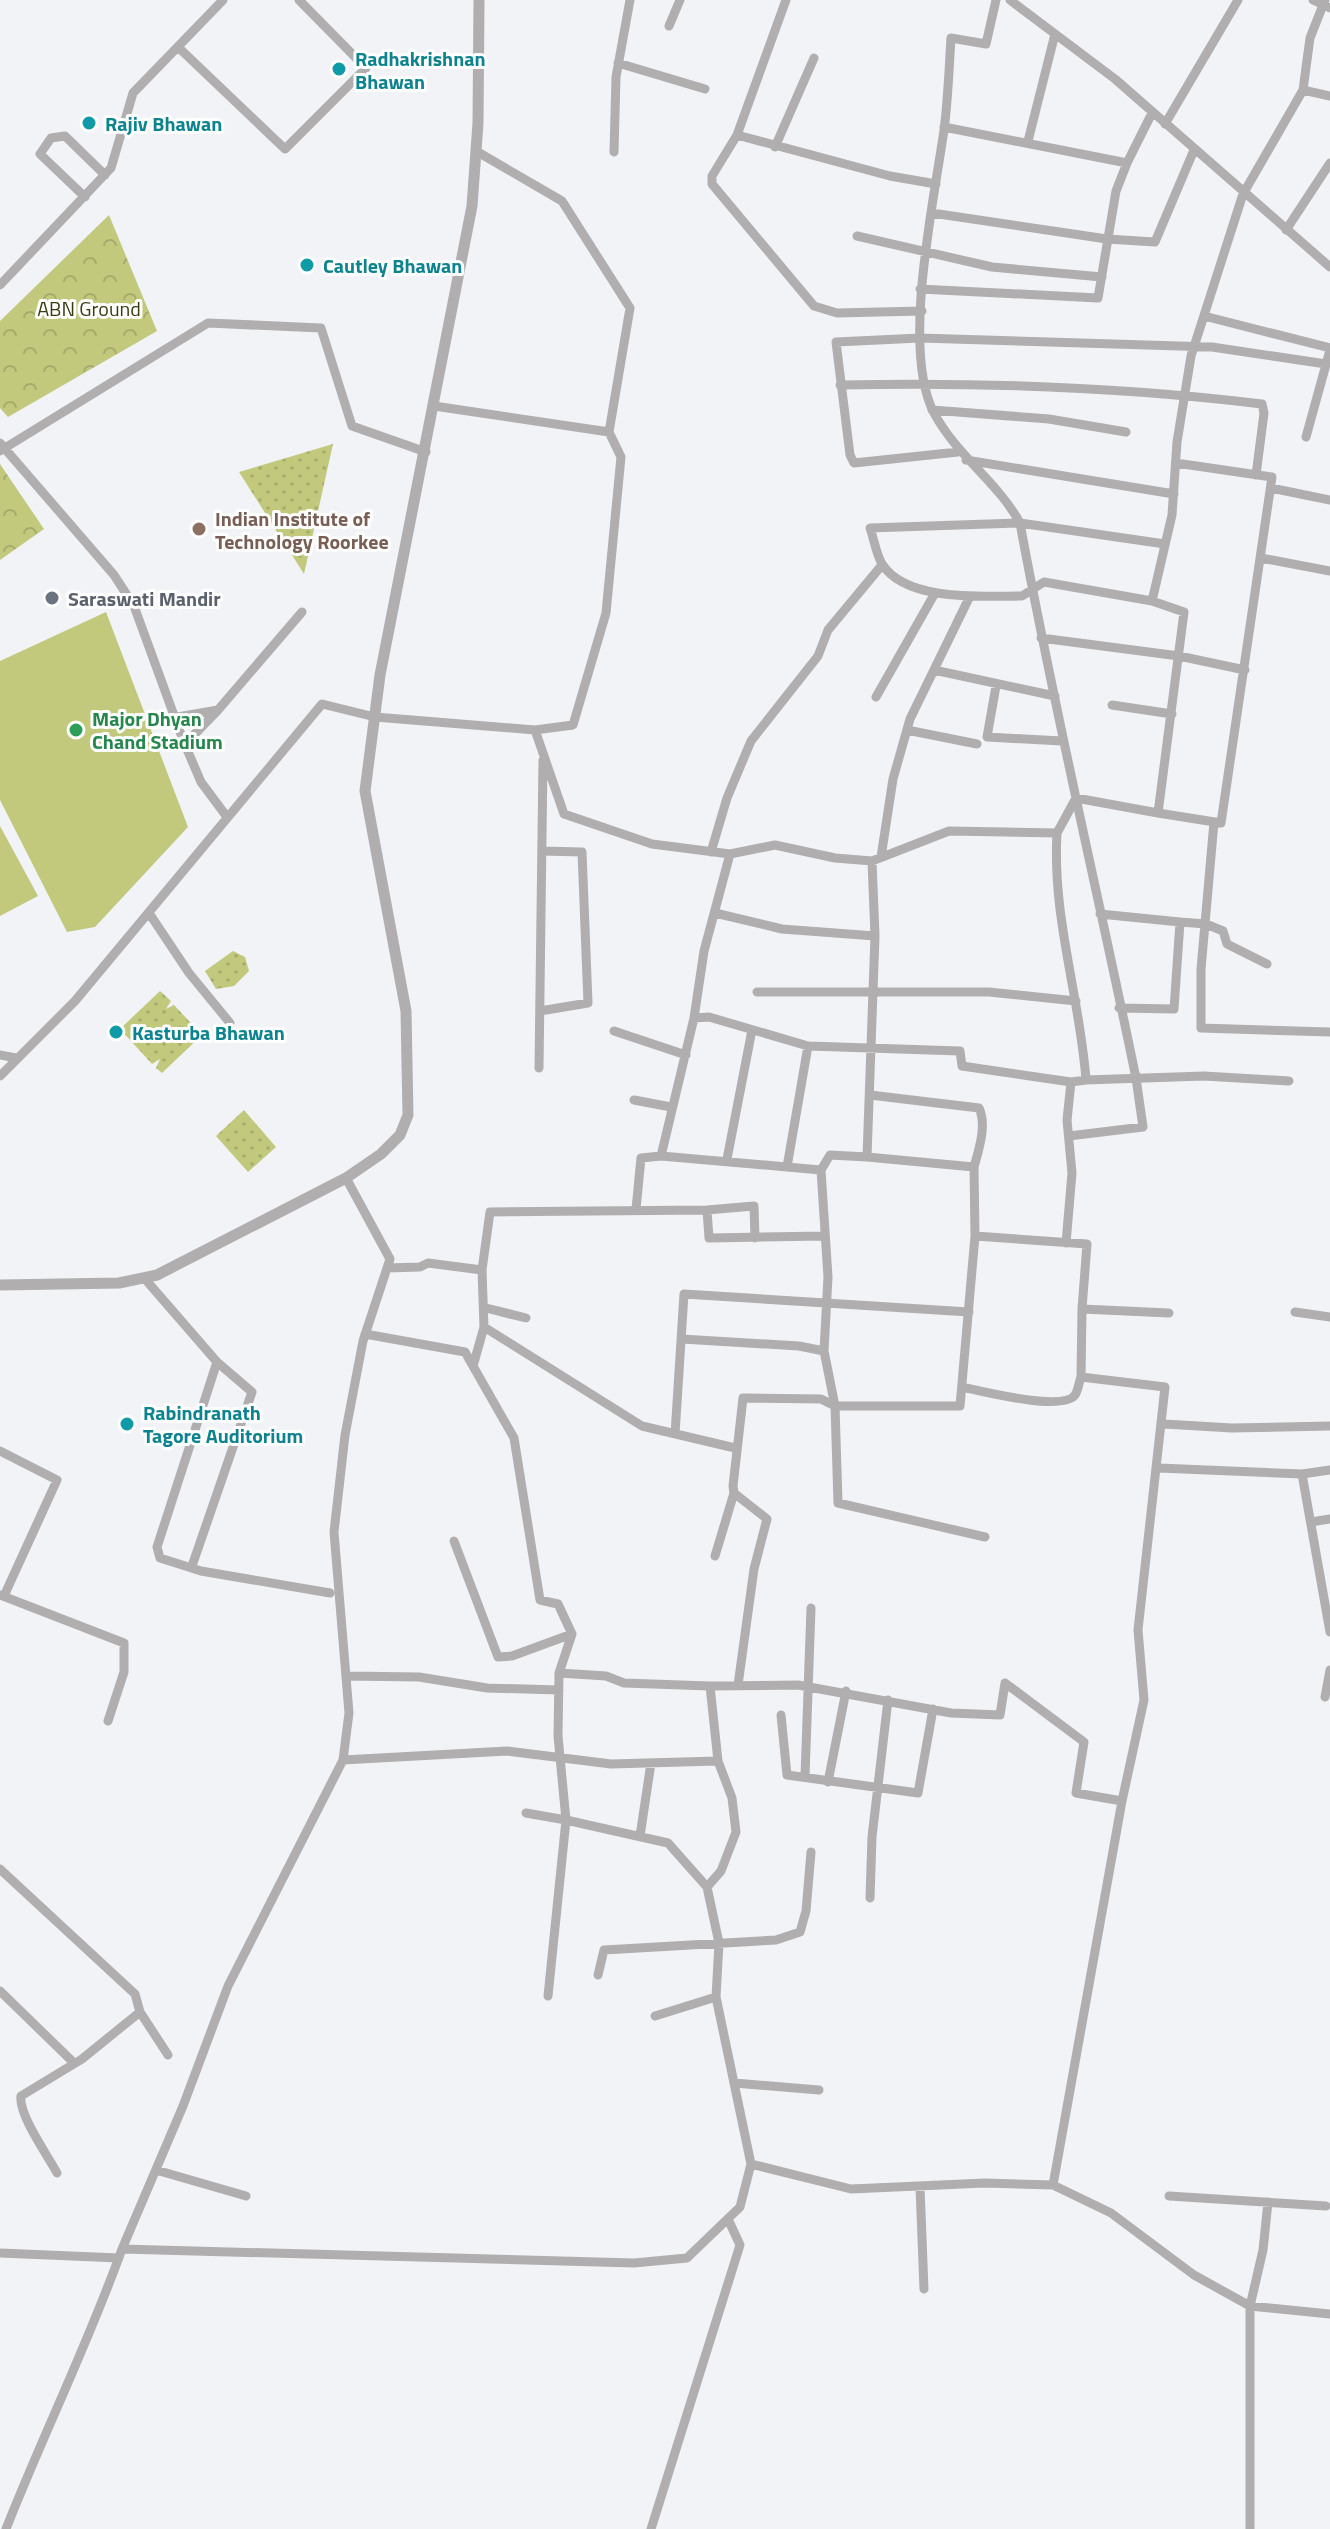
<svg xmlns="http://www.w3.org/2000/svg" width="1330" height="2529" viewBox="0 0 1330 2529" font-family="'Titillium Web',sans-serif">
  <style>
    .park { fill: url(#park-crowns) }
    .garden { fill: url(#garden-dots) }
    .pitch { fill: #c2c97d }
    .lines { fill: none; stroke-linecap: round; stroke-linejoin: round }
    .minor { stroke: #b0aeae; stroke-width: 9 }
    .tertiary { stroke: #b0aeae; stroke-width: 11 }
    .culture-dot { fill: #0f9aa8; stroke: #fff; stroke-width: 3 }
    .education-dot { fill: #8d6e63; stroke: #fff; stroke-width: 3 }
    .worship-dot { fill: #6b7280; stroke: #fff; stroke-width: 3 }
    .leisure-dot { fill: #2e9e5b; stroke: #fff; stroke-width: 3 }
    .labels { text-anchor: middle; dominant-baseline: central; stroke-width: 6; stroke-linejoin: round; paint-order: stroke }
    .culture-label { font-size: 20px; font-weight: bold; fill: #0d838f; stroke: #fff; text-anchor: start }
    .park-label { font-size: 20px; fill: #393c11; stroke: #fff }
    .education-label { font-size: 20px; font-weight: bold; fill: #785e54; stroke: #fff; text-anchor: start }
    .worship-label { font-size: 20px; font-weight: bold; fill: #5b616d; stroke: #fff; text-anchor: start }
    .leisure-label { font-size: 20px; font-weight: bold; fill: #27864d; stroke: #fff; text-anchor: start }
  </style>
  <defs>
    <pattern id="park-crowns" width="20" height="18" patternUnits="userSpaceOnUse" patternTransform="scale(2)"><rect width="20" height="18" fill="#c2c97d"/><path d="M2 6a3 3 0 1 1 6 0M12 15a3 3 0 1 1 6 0" fill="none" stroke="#a6ac6b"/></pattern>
    <pattern id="garden-dots" width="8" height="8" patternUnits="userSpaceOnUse" patternTransform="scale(2)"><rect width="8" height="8" fill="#c2c97d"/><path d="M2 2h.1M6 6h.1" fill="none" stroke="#a6ac6b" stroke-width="1.8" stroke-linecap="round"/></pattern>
  </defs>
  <rect width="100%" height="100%" fill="#f2f3f7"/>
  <path class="park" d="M109 215 157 331 8 417 0 408V321Z
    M0 464 44 529 0 560Z"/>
  <path class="garden" d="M333 444 304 574 239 472Z
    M233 951 245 957 249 971 234 986 216 989 205 971Z
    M160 991 171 1001 166 1009 174 1005 202 1035 162 1073 156 1068 160 1059 152 1064 120 1029Z
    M244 1110 276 1147 248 1172 216 1136Z"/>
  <path class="pitch" d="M106 612 188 827 95 927 67 932 0 800V661Z
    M0 826 38 896 0 916Z"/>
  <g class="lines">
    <path class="minor" d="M786 0 737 135 712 176V184L814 306 837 313 922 311
      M996 0 986 44 951 38C949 69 948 100 944 130 934 201 901 350 934 413 957 456 997 481 1020 523L1165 544
      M1010 0 1115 79 1330 267
      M1313 0 1330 8
      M669 26 680 0
      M178 47 285 149 366 68 299 0
      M618 63 705 89
      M1303 90 1330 96
      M1165 124 1238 0
      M944 127 1127 163 1152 113
      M737 135 890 176 936 184
      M1028 141 1055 34
      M775 147 814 58
      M476 151 562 201 630 308 609 432
      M614 152 616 77 630 0
      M85 197 40 154 51 138 65 136 105 175
      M932 213 1107 239 1155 242 1194 150
      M1286 230 1330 163
      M857 236 992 267 1102 277
      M0 285 111 168 133 93 223 0
      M920 289 1098 298 1116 191 1127 163
      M1204 316 1330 348
      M840 385C981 382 1122 387 1262 404L1264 413 1256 475
      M434 406 609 432 621 457 606 613 573 725 535 730
      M932 410 1049 419 1126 432
      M1306 437 1330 350
      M0 443 114 575 134 606 183 740 190 739 218 710
      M0 451 208 323 321 328 352 426 426 452
      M958 452 854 463 850 455 836 342 920 338 1212 347 1326 364
      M966 460 1174 494
      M1271 488 1330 500
      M1261 558 1330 571
      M1041 638 1179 656 1245 670
      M934 670 1055 696
      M996 686 987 737 1062 741
      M876 697 935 593
      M1112 705 1172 714
      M172 718 218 710 302 612
      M907 730 977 744
      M183 740 201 782 227 817
      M1158 813 1221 823 1272 477 1176 463
      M1214 822 1201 969V1028L1330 1032
      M1057 833C1052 918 1080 997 1086 1080L1071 1082 1067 1120 1072 1173 1066 1243
      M711 852 727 798 751 741 818 656 828 630 882 565
      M730 854 704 951 694 1018 709 1017 808 1046 960 1051 962 1066 1071 1082
      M881 857 893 779 910 719 970 596
      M872 861 875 936 867 1157 974 1167 975 1236 1087 1244 1082 1309 1169 1313
      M149 913 189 973 230 1023
      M715 913 782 929 875 936
      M1100 914 1180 922 1174 1009 1119 1008
      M1180 922 1206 924 1223 931 1227 944 1267 964
      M757 992H989L1076 1001
      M540 1011 588 1003 582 852 542 851
      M694 1018 661 1156 787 1167
      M614 1031 686 1055
      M808 1046 787 1167 821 1170
      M0 1055 16 1058
      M539 1068 543 760
      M0 1076 75 1001 322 704 375 717 535 730 564 814 652 844 730 854 775 845 835 858 872 861 949 831 1057 833 1076 798 1158 813 1184 612 1152 601 1172 515 1177 442 1191 356 1243 194 1303 90 1310 38 1325 0
      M1086 1080 1204 1076 1289 1081
      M870 1095 979 1108C987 1125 979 1149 974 1167
      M634 1100 671 1107
      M1069 1136 1143 1127 1136 1078C1098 893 1054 709 1020 523L870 528C874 539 876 554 882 564 906 602 983 596 1022 596L1044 582 1152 601
      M867 1157 830 1155 821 1170 828 1277 824 1351 835 1406H960L975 1236
      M727 1159 752 1030
      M346 1178 390 1259 363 1341 345 1435 334 1532 349 1713 343 1760 228 1986 183 2106 122 2249 634 2263 687 2258 740 2207 751 2164 716 1997 719 1943 707 1887 668 1843 566 1820 558 1736 559 1673 572 1634 558 1604 540 1600 514 1438 465 1352 365 1334
      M636 1209 641 1158 661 1156
      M707 1210 709 1238 825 1236
      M387 1268 420 1267 428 1263 482 1270
      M145 1279 217 1362 252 1392 192 1566
      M486 1308 526 1318
      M1295 1312 1330 1317
      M484 1327 642 1426 735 1448
      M682 1339 799 1346 824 1351
      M217 1362 157 1547 160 1558 201 1571 330 1593
      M473 1366 484 1327 482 1270 490 1212 707 1210 754 1206 755 1238
      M962 1387C981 1391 1063 1412 1075 1395 1078 1391 1079 1382 1081 1377
      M1164 1424 1232 1428 1330 1426
      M675 1434 684 1294 969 1312
      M0 1451 57 1480 4 1596
      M1159 1468 1302 1474 1330 1470
      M1302 1474 1330 1632
      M1311 1522 1330 1519
      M454 1541 498 1657 512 1656 572 1634
      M715 1556 734 1493
      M0 1595 124 1643V1672L108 1721
      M559 1673 606 1676 624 1683 710 1686 718 1761 732 1798 736 1832 721 1871 707 1887
      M347 1676 419 1677 487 1688 559 1690
      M738 1685 754 1569 767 1519 734 1493 733 1486 743 1398 821 1399 835 1406 838 1503 985 1537
      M710 1686 798 1685 951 1713 1000 1715 1005 1683 1084 1742 1076 1793 1122 1801 1144 1700 1138 1630 1165 1387 1081 1377 1082 1309
      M1325 1697 1330 1670
      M781 1715 787 1775 918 1793 933 1709
      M343 1760 507 1751 611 1764 718 1761
      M805 1776 811 1608
      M828 1782 846 1691
      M526 1813 566 1820 548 1996
      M640 1836 651 1763
      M0 1869 135 1994 140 2012 168 2055
      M870 1898 872 1837 888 1700
      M598 1975 604 1950 776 1940 800 1932 806 1911 811 1852
      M0 1991 73 2062
      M655 2016 716 1997
      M734 2083 819 2090
      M751 2164 851 2189 985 2183 1053 2185 1111 2213 1194 2275 1250 2306 1330 2314
      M156 2170 246 2196
      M57 2173C48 2156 18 2114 21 2096L82 2059 140 2012
      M1053 2185 1122 1801
      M920 2187 924 2289
      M1169 2196 1326 2206
      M0 2253 119 2258
      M6 2529C43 2435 88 2344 122 2249
      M651 2529 740 2245 728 2219
      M1250 2529V2306L1263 2250 1268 2202"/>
    <path class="tertiary" d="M0 1285 119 1283 157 1275 346 1178 381 1154 400 1135 408 1115 406 1011 365 791 380 675 472 206 478 123 479 0"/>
  </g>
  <g class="culture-dot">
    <circle cx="339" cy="69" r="8"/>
    <circle cx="89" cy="123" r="8"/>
    <circle cx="307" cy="265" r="8"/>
    <circle cx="116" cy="1032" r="8"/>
    <circle cx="127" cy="1424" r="8"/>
  </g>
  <circle class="education-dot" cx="199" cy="529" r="8"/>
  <circle class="worship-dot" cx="52" cy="598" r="8"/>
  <circle class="leisure-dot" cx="76" cy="730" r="8"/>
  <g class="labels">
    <g class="culture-label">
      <text x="355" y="58">Radhakrishnan<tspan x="355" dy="23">Bhawan</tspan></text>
      <text x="105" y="123">Rajiv Bhawan</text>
      <text x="323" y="265">Cautley Bhawan</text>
      <text x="132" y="1032">Kasturba Bhawan</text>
      <text x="143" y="1412">Rabindranath<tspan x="143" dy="23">Tagore Auditorium</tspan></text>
    </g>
    <g class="park-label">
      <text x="89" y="308">ABN Ground</text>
    </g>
    <g class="education-label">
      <text x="215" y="518">Indian Institute of<tspan x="215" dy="23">Technology Roorkee</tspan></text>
    </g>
    <g class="worship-label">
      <text x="68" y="598">Saraswati Mandir</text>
    </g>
    <g class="leisure-label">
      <text x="92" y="718">Major Dhyan<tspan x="92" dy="23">Chand Stadium</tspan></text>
    </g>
  </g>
</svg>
